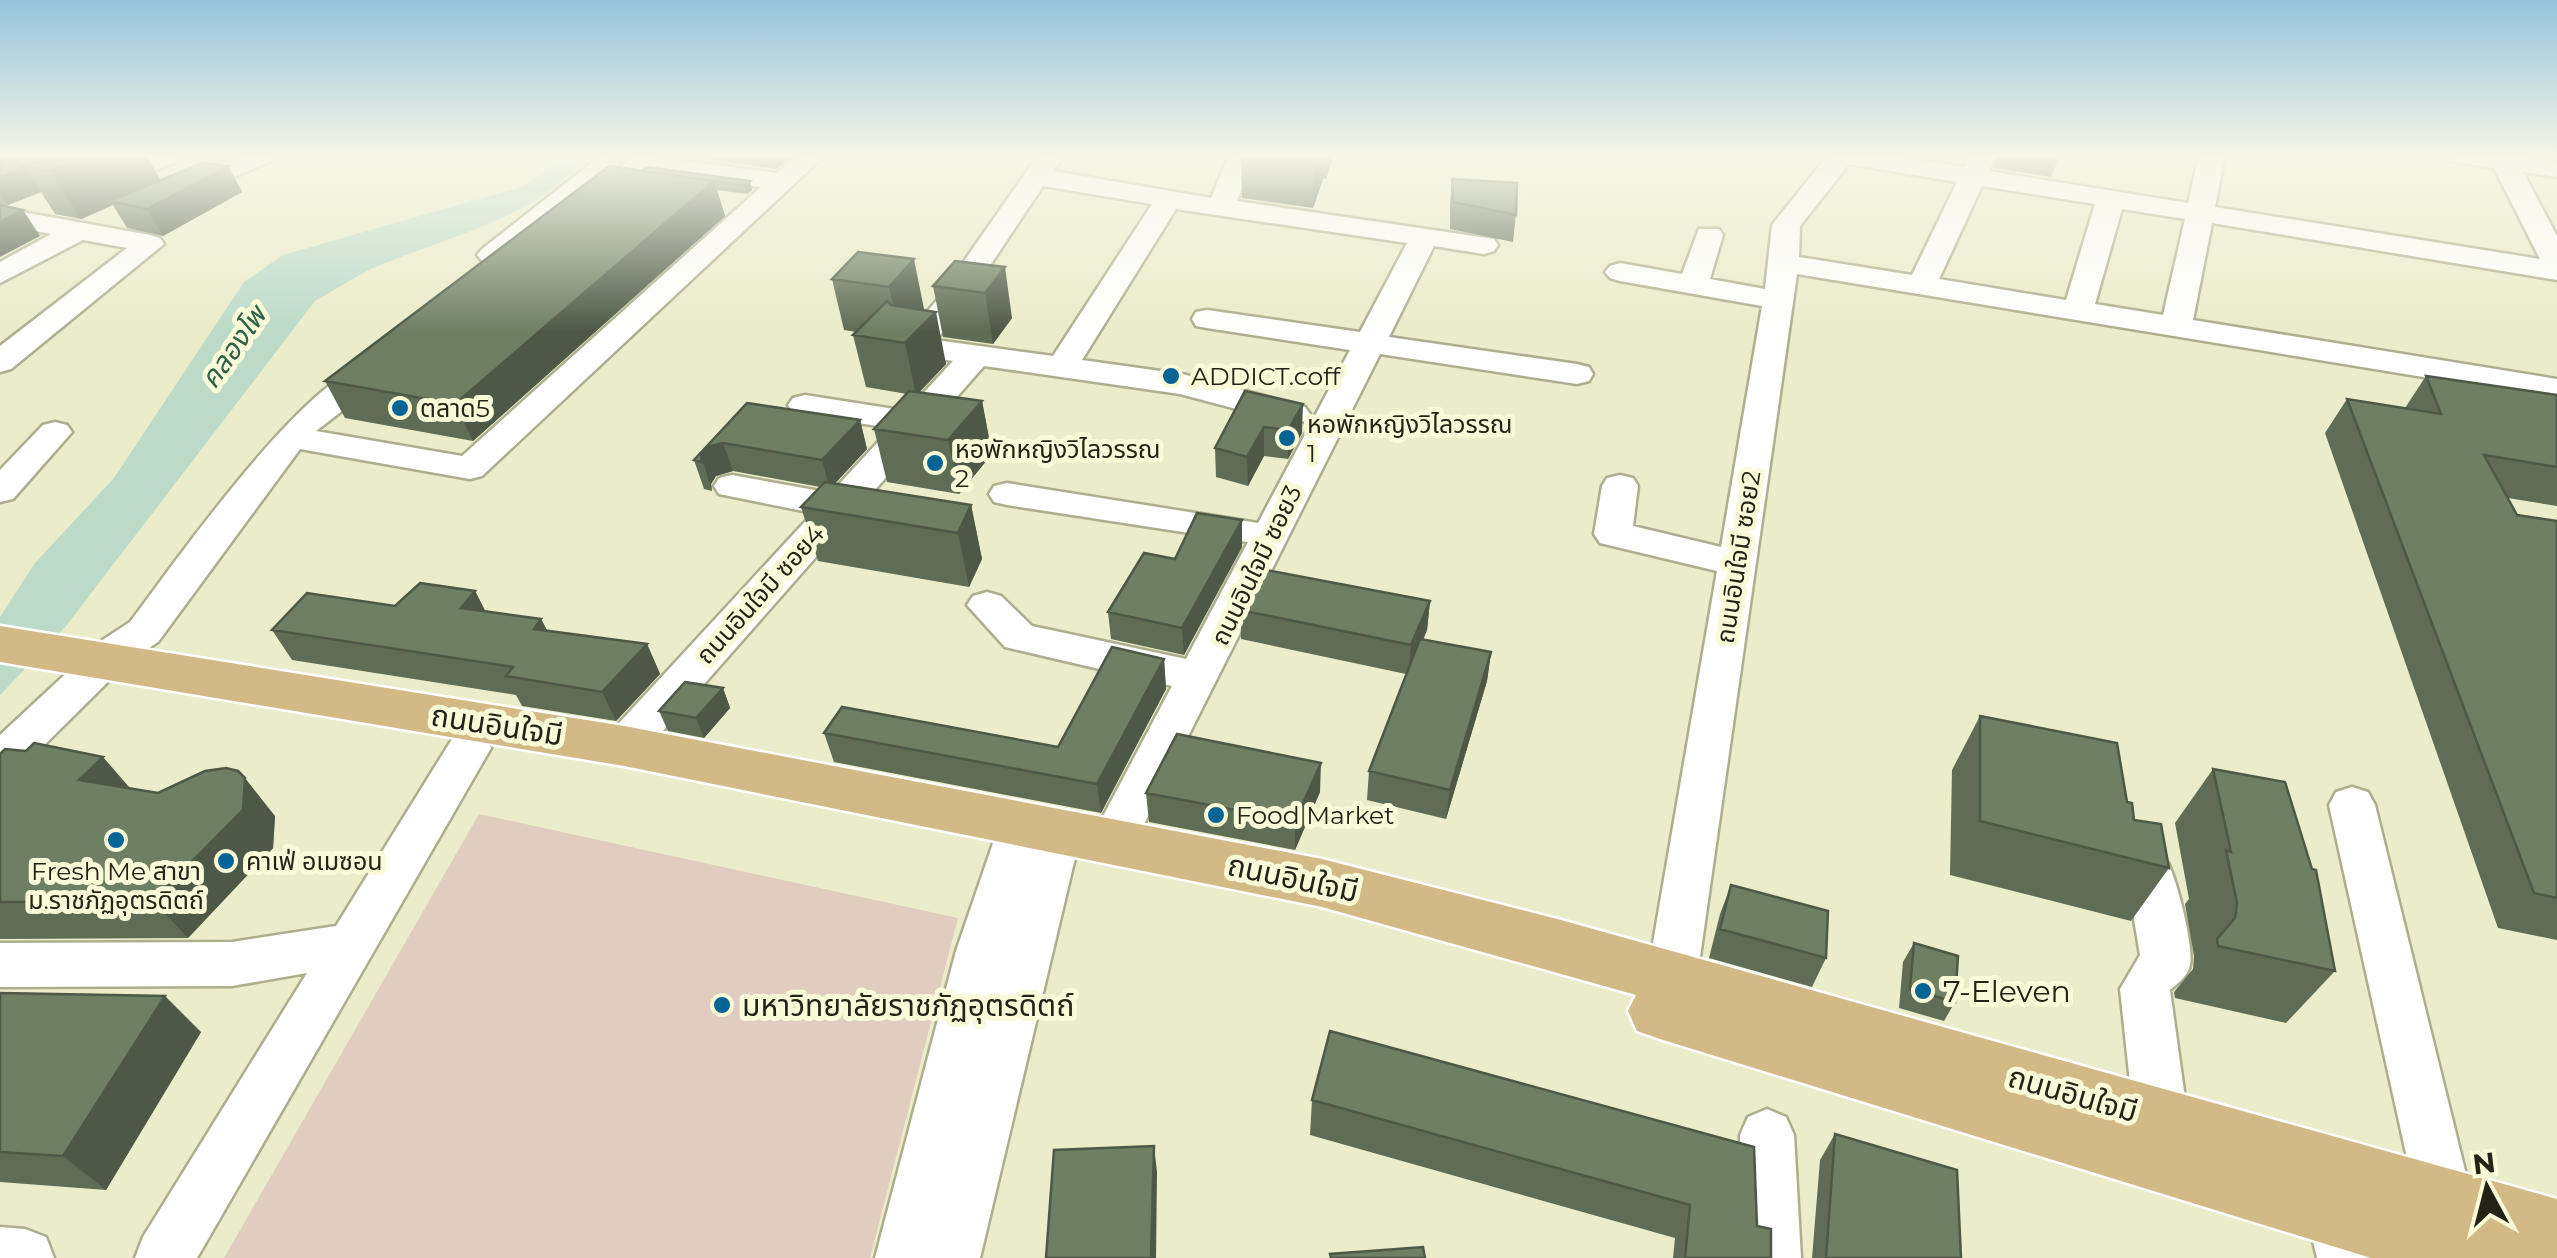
<svg xmlns="http://www.w3.org/2000/svg" width="2557" height="1258" viewBox="0 0 2557 1258" font-family="Montserrat,'Noto Sans Thai',sans-serif">
  <style>
    .green { fill: #e1cdbf }
    .water { fill: #bbdac8 }
    .lines { fill: none; stroke-linecap: round; stroke-linejoin: round }
    .minor-casing { stroke: #adae8e; stroke-width: 5 }
    .major-casing { stroke: #fff; stroke-width: 5 }
    .minor { fill: #fff; fill-rule: evenodd }
    .major { fill: #d3b986; fill-rule: evenodd }
    .wall { fill: #5f6d56 }
    .shaded-wall { fill: #4d5946 }
    .building { fill: #6e7f64; stroke: #4d5946; stroke-width: 2.5 }
    .poi-dot { fill: #046594; stroke: #f9fad7; stroke-width: 4 }
    .labels { text-anchor: middle; dominant-baseline: central; stroke-width: 10; stroke-linejoin: round; paint-order: stroke }
    .poi-label { font-size: 25px; fill: #232316; stroke: #f9fad7; text-anchor: start }
    .street-label { font-size: 25px; fill: #232316; stroke: #f9fad7 }
    .water-label { font-size: 28px; font-style: italic; fill: #2d6248; stroke: #f9fad7 }
    .near-street-label { font-size: 30px; fill: #232316; stroke: #f9fad7 }
    .near-poi-label { font-size: 30px; fill: #232316; stroke: #f9fad7; text-anchor: start }
  </style>
  <rect width="100%" height="100%" fill="#ebecca"/>
  <path class="green" d="M479 814 958 918 870 1258H224Z"/>
  <path class="water" d="M563 155H587C535 221 442 237 369 270 351 279 333 291 315 301L66 626 0 695V617L35 563 114 478 244 282 283 255 518 188 540 176Z"/>
  <g class="lines">
    <g class="minor-casing">
      <path id="minor" d="M146 155H182L178 161 109 189 99 191 86 183 89 177Z
        M240 155H275L271 161 188 197H168L164 191 168 185Z
        M635 155H664L662 158 777 173 797 155H825L482 476 470 479 300 449 158 642 129 661 16 773 0 778V735L101 641 130 622C170 570 325 344 390 360L395 367 390 374 316 431 462 456 761 187 647 172 602 210H582L578 204 582 198Z
        M1038 155H1064L1053 171 1211 198 1229 155H1255L1237 201 1494 239 1498 245 1494 251 1484 254 1434 246 1389 337 1577 364 1589 367 1593 374 1589 381 1577 384 1380 354 1129 854 1113 860 1097 854 1090 841 1172 686 1005 647 967 605 973 596 987 592 1001 596 1032 626 1186 659 1248 542 1007 505 994 502 989 494 994 486 1007 483 1258 523 1350 350 1207 328 1196 326 1192 319 1196 312 1207 310 1360 332 1407 243 1176 209 1082 360 1182 374 1305 407 1310 414 1305 421 1293 424 1180 394 984 366 639 758 624 762 609 758 602 746 609 734 813 513 719 494 714 486 719 478 732 475 831 493 891 428 805 415 793 412 788 405 793 398 805 395 907 411 953 361 903 353 898 346 937 300ZM1043 186 1152 204 1053 356 936 340 959 312Z
        M1828 155H1889L1964 167 1970 155H1996L1989 171 2188 203 2199 155H2225L2215 207 2540 259 2494 168 2451 161 2447 155H2514L2557 161V177L2523 172 2557 236V280L2212 223 2193 320 2557 379V399L1797 274 1697 978 1690 993 1672 1000 1654 993 1647 978 1717 571 1600 543 1594 534 1602 486 1607 478 1620 475 1633 478 1638 486 1633 526 1721 547 1762 306 1620 281 1610 278 1605 272 1610 266 1620 263 1682 274 1699 229H1719L1723 235 1710 279 1765 289 1772 225ZM1849 164 1957 182 1912 275 1799 257 1800 226ZM1982 186 2095 204 2066 300 1939 279ZM2122 209 2185 219 2163 315 2095 304Z
        M607 156 616 158 620 164 616 170 502 261H482L477 255 482 249 598 158Z
        M0 208 150 235 160 238 164 244 11 369 0 372V346L127 248 83 240 0 283V262L51 234 0 224Z
        M55 422 67 425 72 432 13 499 0 502V470L43 425Z
        M469 732 484 736 491 748 197 1258H135L143 1237 307 973 232 986 0 987V943L232 942 336 926 454 736Z
        M2352 787 2368 792 2375 805 2473 1203 2465 1223 2445 1231 2425 1223 2417 1203 2329 805 2336 792Z
        M1023 805 1039 810 1045 827 1049 819 1065 814 1081 819 1088 832 1074 862 980 1258H875L956 951 1000 823 1007 810Z
        M2151 858 2168 863C2177 881 2194 947 2190 965 2188 976 2178 983 2170 990L2188 1120 2180 1138 2161 1146 2142 1138 2134 1120 2120 989 2140 955 2127 877 2134 863Z
        M1767 1109 1786 1117 1794 1135 1801 1258H1743L1740 1135 1748 1117Z
        M2335 1184 2355 1192 2375 1258H2317L2306 1212 2315 1192Z
        M0 1227 25 1229 46 1237 54 1258H0Z"/>
    </g>
    <g class="major-casing">
      <path id="major" d="M0 626 624 726 1322 859 1561 920 2557 1199V1258H2371L1660 1039 1637 1031 1628 1011 1636 995 1322 907 624 766 0 662Z"/>
    </g>
    <use href="#minor" class="minor"/>
    <use href="#major" class="major"/>
  </g>
  <path class="wall" d="M685 155H792L776 169Z
    M1241 155H1333L1326 179H1323L1313 208 1242 198Z
    M1998 155H2060L2051 177 1994 168Z
    M0 161 161 180 228 166 242 192 163 236 127 228 113 205 81 219 55 214 41 192 8 205H0Z
    M642 171 750 181 752 190 747 194 717 190 725 216 473 441 345 418 325 381Z
    M1452 179 1516 215 1513 242 1450 229V205Z
    M858 252 924 309 923 310 946 364 919 393 982 401 992 454 959 494 887 482 874 429 907 394 866 387 853 335 856 332 844 330 832 279Z
    M955 261 1012 318 993 344 943 337 933 286Z
    M2426 376 2557 395V506L2508 498 2517 515 2557 521V940L2498 928 2325 433 2347 399 2405 408Z
    M1245 391 1302 433 1288 459 1264 456 1248 486 1216 477 1215 448Z
    M747 403 860 420 867 449 835 483 971 505 982 559 969 587 818 561 801 507 820 487 733 471 716 476 711 484 712 491 704 489 694 460Z
    M1242 520V547L1184 655 1111 639 1108 612 1175 559Z
    M475 591 485 611 541 619 547 630 647 644 660 674 616 721 522 706 516 695 292 660 272 630Z
    M1430 601 1427 630 1423 640 1491 652 1487 681 1446 819 1367 800 1369 771 1406 674 1241 639 1240 610Z
    M1164 659 1166 689 1101 813 834 762 824 733 1058 747Z
    M723 688 730 708 704 738 668 731 659 711Z
    M1980 716 2127 802 2134 820 2169 868 2131 921 1950 875 1952 770Z
    M0 754 130 788 275 816 273 848 188 938 0 939Z
    M2213 769 2335 971 2286 1023 2175 998 2174 992 2193 969 2194 956 2185 904 2189 899 2175 823Z
    M1320 792 1295 850 1149 822 1146 793Z
    M1731 885 1826 958 1812 987 1709 958 1720 914Z
    M1914 943 1955 1002 1944 1021 1899 1008 1903 962Z
    M0 993 201 1032 106 1190 0 1182Z
    M1330 1031 1757 1226 1771 1258H1673L1675 1238 1310 1135 1312 1100Z
    M1835 1134 1961 1258H1812L1820 1160Z"/>
  <path class="shaded-wall" d="M58 155H146L163 184 110 201 113 205 81 219 50 171Z
    M780 155H792L776 169 774 160Z
    M1316 155H1324L1323 179 1313 208 1314 160Z
    M1327 155H1333L1326 179Z
    M228 166 242 192 163 236 147 209Z
    M25 167 41 192 8 205 0 194V177Z
    M714 181 725 216 473 441 455 404Z
    M750 181 752 190 747 194 744 185Z
    M23 210 40 236 0 257V222Z
    M914 259 924 309 900 338 889 287Z
    M1005 267 1012 318 993 344 985 293Z
    M936 312 946 364 916 395 905 343Z
    M982 401 992 454 959 494 948 440Z
    M1303 404 1302 433 1288 459V430Z
    M860 420 867 449 830 489 822 460Z
    M1264 427V456L1248 486 1247 457Z
    M723 443 733 471 716 476 711 484 712 491 701 455 706 447Z
    M971 505 982 559 969 587 958 533Z
    M1242 520V547L1184 655 1182 628Z
    M475 591 490 620 461 608Z
    M1430 601 1427 630 1408 675 1411 645Z
    M541 619 556 649 534 629Z
    M647 644 660 674 616 721 602 692Z
    M1491 652 1487 681 1446 819 1450 790Z
    M1164 659 1166 689 1101 813 1097 784Z
    M723 688 730 708 704 738 696 718Z
    M103 757 136 795 79 780Z
    M1321 763 1320 792 1295 850V821Z
    M245 778 275 816 273 848 188 938 153 901Z
    M165 996 201 1032 106 1190 63 1156Z
    M1154 1146 1157 1172 1156 1258H1151Z"/>
  <path class="building" d="M19 155H53L0 177V161Z
    M53 155H90L50 171 24 166Z
    M737 155H780L774 160Z
    M1274 155H1316L1314 160Z
    M202 163 228 166 147 209 110 201Z
    M609 166 714 181 455 404 325 381Z
    M646 167 750 181 744 185 642 171Z
    M1452 179 1517 183 1516 215 1453 202Z
    M0 205 23 210 0 222Z
    M858 252 914 259 889 287 832 279Z
    M955 261 1005 267 985 293 933 286Z
    M887 301 891 305 936 312 905 343 853 335Z
    M2426 376 2557 395V467L2484 455 2517 515 2557 521V898L2534 893 2347 399 2441 414Z
    M909 391 982 401 948 440 874 429Z
    M1245 391 1303 404 1288 430 1264 427 1247 457 1215 448Z
    M747 403 860 420 822 460 723 443 706 447 701 455 702 462 694 460Z
    M825 482 971 505 958 533 801 507Z
    M1197 513 1242 520 1182 628 1108 612 1144 553 1175 559Z
    M1261 569 1430 601 1411 645 1240 610Z
    M420 583 475 591 461 608 541 619 534 629 647 644 602 692 506 676 513 667 272 630 307 593 395 606Z
    M1420 639 1491 652 1450 790 1369 771Z
    M1112 647 1164 659 1097 784 824 733 842 707 1058 747Z
    M685 682 723 688 696 718 659 711Z
    M1980 716 2117 743 2127 802 2132 803 2134 820 2161 824 2169 868 1980 821Z
    M1177 734 1321 763 1295 821 1146 793Z
    M34 743 103 757 79 780 158 793 205 771 226 768 238 771 245 778 243 810 153 901 0 902V754L5 749 26 751Z
    M2213 769 2285 782 2312 869 2316 870 2335 971 2218 946 2217 939 2235 918 2237 903 2226 850 2231 852Z
    M1731 885 1828 911 1826 958 1720 929Z
    M1914 943 1958 956 1955 1002 1910 989Z
    M0 993 165 996 63 1156 0 1152Z
    M1330 1031 1754 1147 1757 1226 1771 1229V1258H1685L1690 1205 1312 1100Z
    M1835 1134 1957 1170 1961 1258H1826Z
    M1154 1146 1151 1258H1046L1054 1150Z
    M1423 1247 1425 1258H1331L1330 1254Z"/>
  <linearGradient id="sky" x2="0" y2="1"><stop stop-color="#96c3db"/><stop offset="0.47" stop-color="#f6f6e7"/><stop offset="1" stop-color="#f6f6e7" stop-opacity="0"/></linearGradient>
  <rect width="2557" height="331" fill="url(#sky)"/>
  <g class="poi-dot">
    <circle cx="1171" cy="376" r="10"/>
    <circle cx="400" cy="408" r="10"/>
    <circle cx="1287" cy="438" r="10"/>
    <circle cx="935" cy="463" r="10"/>
    <circle cx="1216" cy="815" r="10"/>
    <circle cx="116" cy="840" r="10"/>
    <circle cx="226" cy="861" r="10"/>
    <circle cx="1923" cy="991" r="10"/>
    <circle cx="722" cy="1005" r="10"/>
  </g>
  <g class="labels">
    <g class="poi-label">
      <text x="1191" y="376">ADDICT.coff</text>
      <text x="420" y="408">ตลาด5</text>
      <text x="1307" y="424">หอพักหญิงวิไลวรรณ<tspan x="1307" dy="29">1</tspan></text>
      <text x="955" y="449">หอพักหญิงวิไลวรรณ<tspan x="955" dy="29">2</tspan></text>
      <text x="1236" y="815">Food Market</text>
      <text x="246" y="861">คาเฟ่ อเมซอน</text>
      <text x="116" y="871" text-anchor="middle">Fresh Me สาขา<tspan x="116" dy="29">ม.ราชภัฏอุตรดิตถ์</tspan></text>
    </g>
    <g class="street-label">
      <text transform="translate(1738 557) rotate(-81)">ถนนอินใจมี ซอย2</text>
      <text transform="translate(1256 565) rotate(-64)">ถนนอินใจมี ซอย3</text>
      <text transform="translate(760 594) rotate(-48)">ถนนอินใจมี ซอย4</text>
    </g>
    <g class="water-label">
      <text transform="translate(233 347) rotate(-55)">คลองโพ</text>
    </g>
    <g class="near-street-label">
      <text transform="translate(497 725) rotate(9)">ถนนอินใจมี</text>
      <text transform="translate(1293 878) rotate(12)">ถนนอินใจมี</text>
      <text transform="translate(2073 1094) rotate(16)">ถนนอินใจมี</text>
    </g>
    <g class="near-poi-label">
      <text x="1943" y="991">7-Eleven</text>
      <text x="742" y="1005">มหาวิทยาลัยราชภัฏอุตรดิตถ์</text>
    </g>
  </g>
  <g transform="translate(2487 1188) rotate(353)" stroke="#f9fad7" stroke-width="8" paint-order="stroke">
  <path d="M0-8L18 38L0 25L-18 38Z" fill="#232316"/>
  <text y="-15" font-size="28" font-weight="bold" text-anchor="middle" fill="#232316">N</text>
  </g>
</svg>
